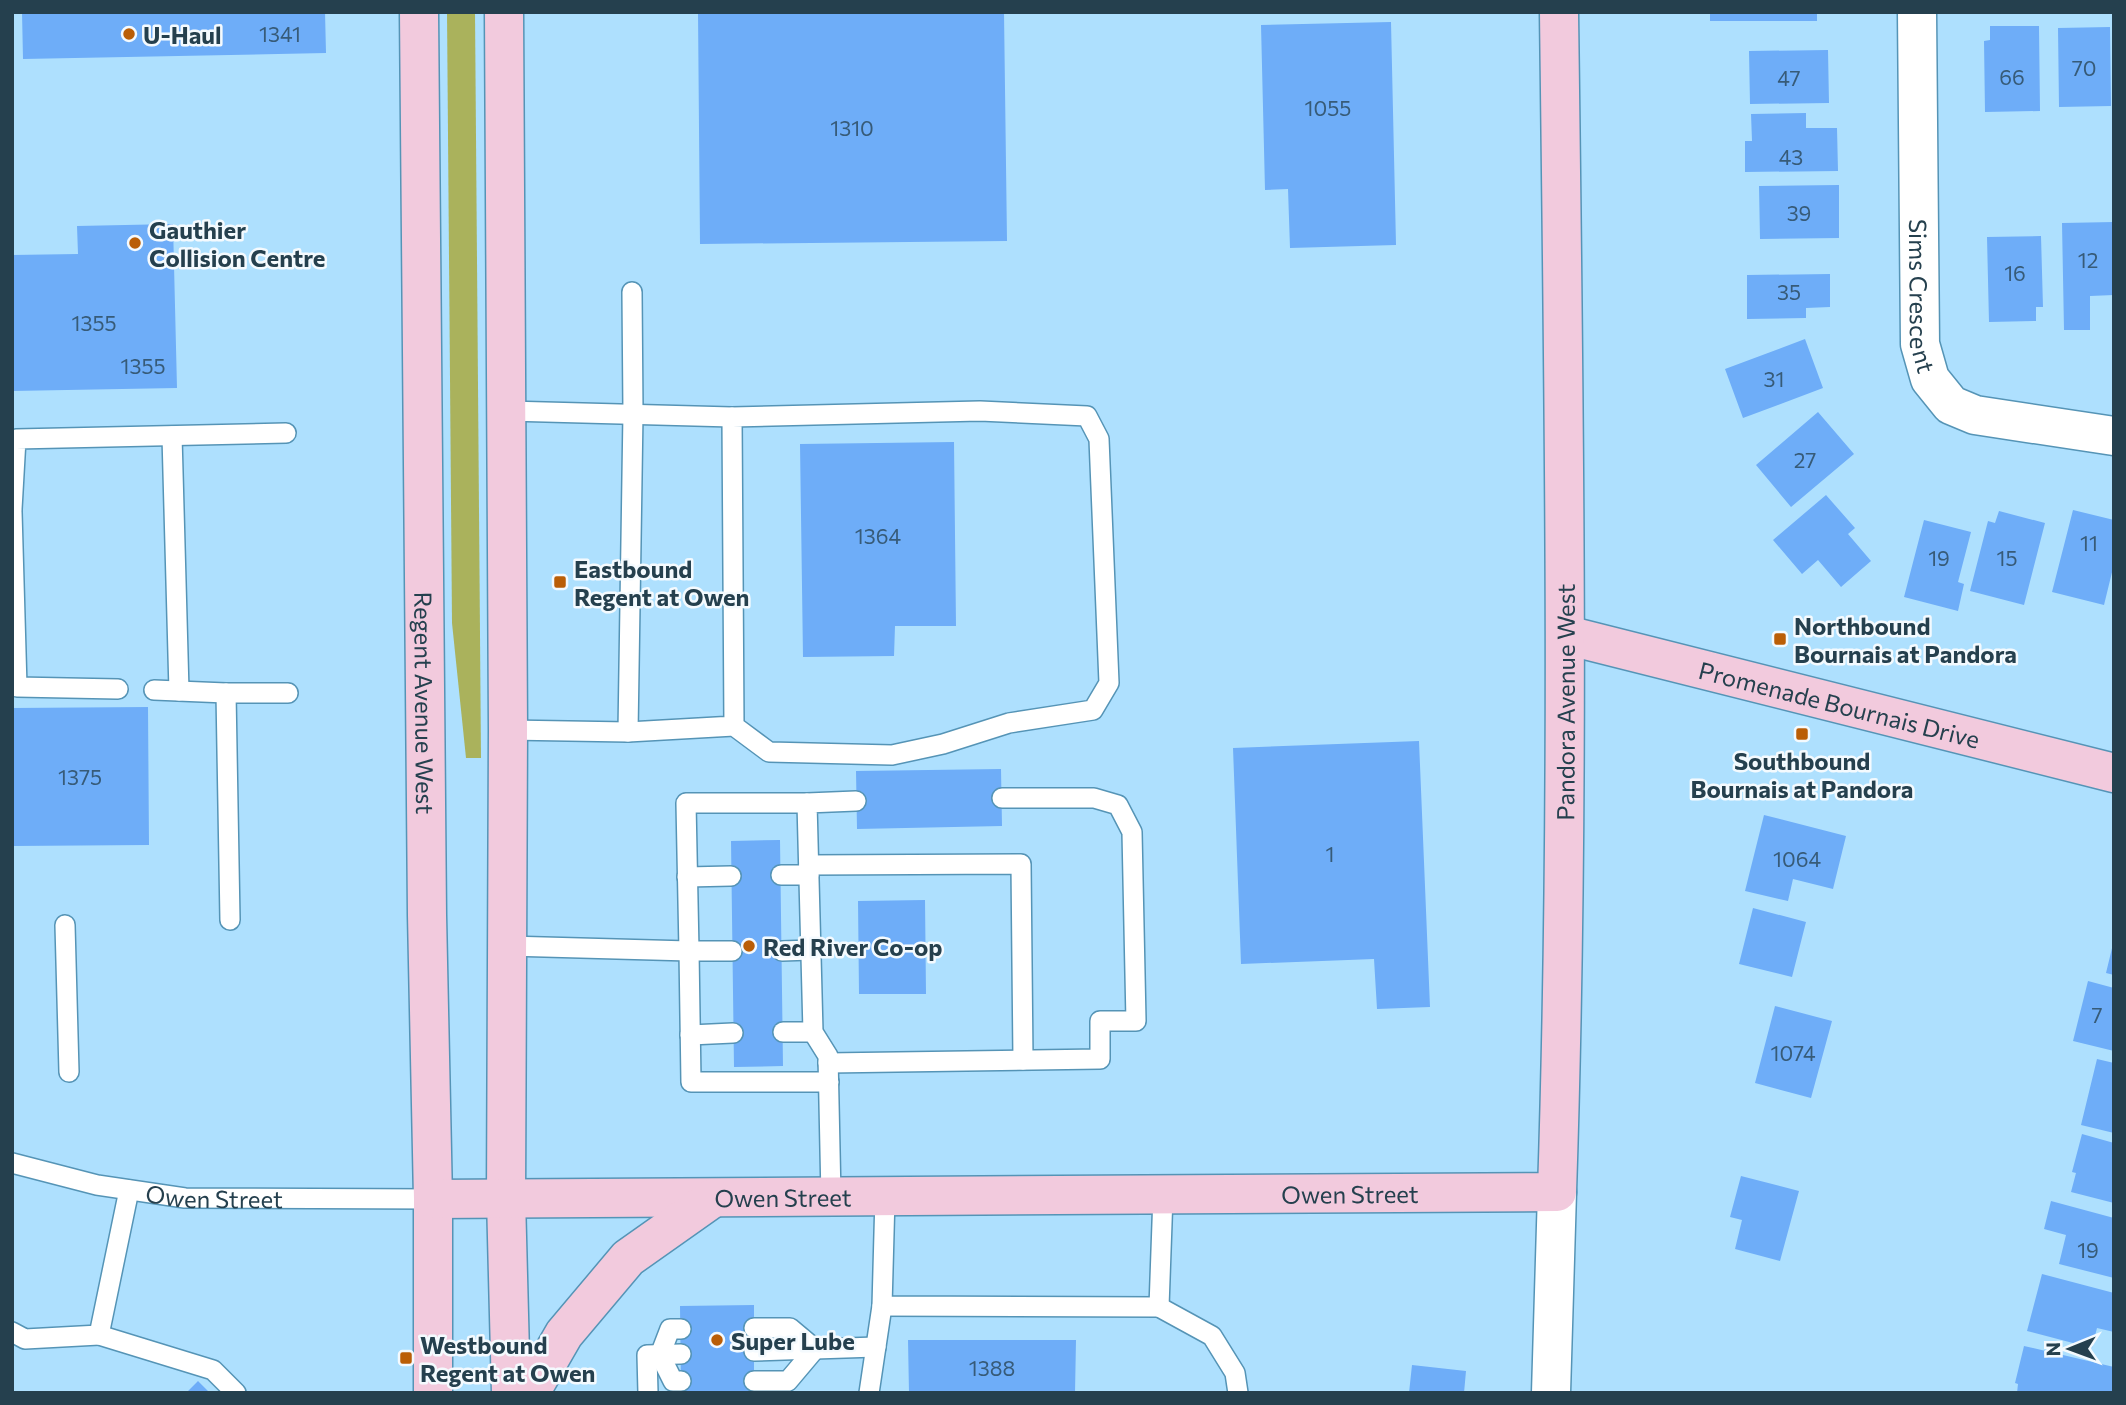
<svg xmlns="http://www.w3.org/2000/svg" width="2126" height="1405" viewBox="0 0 2126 1405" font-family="Commissioner,sans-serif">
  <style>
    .green { fill: #aab25c }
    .building { fill: #6eadf8 }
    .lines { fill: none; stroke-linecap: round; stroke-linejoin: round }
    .lane-casing { stroke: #5594b6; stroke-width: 22 }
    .street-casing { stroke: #5594b6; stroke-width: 41 }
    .secondary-casing { stroke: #5594b6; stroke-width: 41 }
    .lane { stroke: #fff; stroke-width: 19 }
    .street { stroke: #fff; stroke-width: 38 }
    .secondary { stroke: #f2cadd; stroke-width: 38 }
    .poi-dot { fill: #ba5e07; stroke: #f4fafe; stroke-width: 2.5 }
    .labels { text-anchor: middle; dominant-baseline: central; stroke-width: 5; stroke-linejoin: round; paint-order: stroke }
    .number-label { font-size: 21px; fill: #375b78 }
    .poi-label { font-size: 24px; font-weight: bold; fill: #25404e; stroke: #f4fafe; text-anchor: start }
    .street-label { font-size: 24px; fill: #25404e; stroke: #f4fafe }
  </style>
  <rect width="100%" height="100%" fill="#aee0fe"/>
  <path class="green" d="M447 12H475L481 758H466L452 623Z"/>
  <path class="building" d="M22 12H325L326 53 23 59Z
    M698 12H1004L1007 241 700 244Z
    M1710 12H1817V21H1710Z
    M1391 22 1396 245 1290 248 1288 189 1265 190 1261 25Z
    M1990 26H2039L2040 111 1985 112 1984 41 1990 40Z
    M2110 27 2111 106 2059 107 2058 28Z
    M1828 50 1829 103 1750 104 1749 51Z
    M1806 113V128H1837L1838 171 1745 172V141H1752L1751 114Z
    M1839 185V238L1760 239 1759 186Z
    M2114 222V295L2090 296V330H2064L2062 223Z
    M173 224 177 388 12 391V255L78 254 77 226Z
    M2041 236 2043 307H2036V321L1989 322 1987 237Z
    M1830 274V307L1806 308V318L1747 319V275Z
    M1805 339 1823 388 1743 418 1725 369Z
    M1818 412 1854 454 1791 507 1756 465Z
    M954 442 956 626H895L894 656 803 657 800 444Z
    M1826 495 1855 528 1848 534 1871 561 1841 587 1818 560 1802 574 1773 540Z
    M2073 510 2114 520V564L2104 605 2052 592Z
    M1999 511 2045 523 2024 605 1970 591 1988 521 1995 523Z
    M1924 520 1971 532 1958 582 1964 584 1958 611 1904 597Z
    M148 707 149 845 12 846V708Z
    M1419 741 1430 1007 1377 1009 1374 959 1241 964 1233 748Z
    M1001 769 1002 826 857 829 856 771Z
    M1764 815 1846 836 1833 889 1793 879 1788 901 1745 891Z
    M780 840 783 1066 734 1067 731 841Z
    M925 900 926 994H859L858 901Z
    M1753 908 1806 922 1792 977 1739 964Z
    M2113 944 2114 945V975L2106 973Z
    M2088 981 2114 988V1051L2073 1041Z
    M1775 1006 1832 1021 1811 1098 1755 1083Z
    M2097 1059 2114 1063V1133L2081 1125Z
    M2082 1134 2114 1143V1203L2071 1192 2076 1173 2072 1172Z
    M1741 1176 1799 1191 1780 1261 1735 1249 1742 1220 1730 1217Z
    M2051 1201 2114 1218V1278L2059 1264 2066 1235 2044 1229Z
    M2042 1274 2114 1293V1332L2097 1328 2092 1348 2027 1331Z
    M754 1305V1393H681L680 1306Z
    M908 1340H1076L1075 1393H909Z
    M2024 1346 2114 1367V1393H2017L2018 1384 2015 1383Z
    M1412 1365 1466 1371 1464 1393H1409Z
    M198 1381 210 1393H186Z"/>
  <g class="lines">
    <g class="lane-casing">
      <g id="lane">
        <path d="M505 411 732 417"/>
        <path d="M172 436 179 691"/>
        <path d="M12 509 16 439 286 433"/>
        <path d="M12 512 17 687 118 689"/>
        <path d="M154 690 226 693"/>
        <path d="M508 730 628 732 734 726 732 417 980 411 1087 416 1099 439 1109 683 1093 710 1009 723 943 744 892 755 769 752 734 726"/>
        <path d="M628 732 633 413 632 292"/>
        <path d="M809 865 1021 864 1023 1060"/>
        <path d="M781 875H809"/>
        <path d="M687 877 731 876"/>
        <path d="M230 920 226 693H288"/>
        <path d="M65 925 69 1072"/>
        <path d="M506 946 689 951 691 1082H829"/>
        <path d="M732 951H689L686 803H807"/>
        <path d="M782 951 811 950"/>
        <path d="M783 1032H813"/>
        <path d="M690 1035 733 1033"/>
        <path d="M828 1063 1100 1059V1021H1136L1132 832 1118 805 1094 798H1002"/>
        <path id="s1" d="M12 1163 97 1185 185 1198 433 1199"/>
        <path d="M831 1197 828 1056 813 1032 807 803 856 801"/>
        <path d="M885 1197 882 1306 1159 1307 1163 1195"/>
        <path d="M1159 1307 1212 1336 1235 1373 1238 1393"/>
        <path d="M754 1328H790L815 1349"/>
        <path d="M681 1329H670L660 1355 673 1381H681"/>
        <path d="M12 1332 25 1339 99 1335 129 1190"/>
        <path d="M99 1335 213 1370 236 1393"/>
        <path d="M754 1351 876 1347"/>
        <path d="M754 1381H788L815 1349"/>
        <path d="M648 1393 647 1355 681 1354"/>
        <path d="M869 1393 882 1306"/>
      </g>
    </g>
    <g class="street-casing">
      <g id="street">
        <path id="s2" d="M1917 12 1920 344 1930 379 1951 405 1975 415 2114 436"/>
        <path d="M1551 1393 1557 1192"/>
      </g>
    </g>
    <g class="secondary-casing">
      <g id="secondary">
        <path id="s3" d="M419 12 427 915 433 1199V1393"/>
        <path d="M504 12 508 730 506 1198 511 1393"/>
        <path id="s4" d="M1566 635 2114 773"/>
        <path id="s5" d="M433 1199 1557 1192C1570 799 1564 405 1559 12"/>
        <path d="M530 1393 564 1334 628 1258 713 1198"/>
      </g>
    </g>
    <use href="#lane" class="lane"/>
    <use href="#street" class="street"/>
    <use href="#secondary" class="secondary"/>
  </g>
  <g class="poi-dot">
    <circle cx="129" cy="34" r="7"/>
    <circle cx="135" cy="243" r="7"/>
    <rect x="553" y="575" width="14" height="14" rx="3.5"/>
    <rect x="1773" y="632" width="14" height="14" rx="3.5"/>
    <rect x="1795" y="727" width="14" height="14" rx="3.5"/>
    <circle cx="749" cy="946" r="7"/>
    <circle cx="717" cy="1340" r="7"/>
    <rect x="399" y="1351" width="14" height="14" rx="3.5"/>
  </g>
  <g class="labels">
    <g class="number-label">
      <text x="280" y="33">1341</text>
      <text x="2084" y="67">70</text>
      <text x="2012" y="76">66</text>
      <text x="1789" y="77">47</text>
      <text x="1328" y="107">1055</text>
      <text x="852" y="127">1310</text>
      <text x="1791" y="156">43</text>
      <text x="1799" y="212">39</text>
      <text x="2088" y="259">12</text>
      <text x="2015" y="272">16</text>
      <text x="1789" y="291">35</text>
      <text x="94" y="322">1355</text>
      <text x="143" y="365">1355</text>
      <text x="1774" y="378">31</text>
      <text x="1805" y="459">27</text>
      <text x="878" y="535">1364</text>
      <text x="2089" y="542">11</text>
      <text x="1939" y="557">19</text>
      <text x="2007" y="557">15</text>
      <text x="80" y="776">1375</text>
      <text x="1330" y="853">1</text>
      <text x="1797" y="858">1064</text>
      <text x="2097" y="1014">7</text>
      <text x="1793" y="1052">1074</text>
      <text x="2088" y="1249">19</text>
      <text x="992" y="1367">1388</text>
    </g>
    <g class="poi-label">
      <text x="143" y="34">U-Haul</text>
      <text x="149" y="229">Gauthier<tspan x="149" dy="28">Collision Centre</tspan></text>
      <text x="574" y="568">Eastbound<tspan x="574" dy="28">Regent at Owen</tspan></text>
      <text x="1794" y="625">Northbound<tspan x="1794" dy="28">Bournais at Pandora</tspan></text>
      <text x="1802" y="760" text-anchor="middle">Southbound<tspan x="1802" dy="28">Bournais at Pandora</tspan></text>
      <text x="763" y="946">Red River Co-op</text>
      <text x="731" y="1340">Super Lube</text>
      <text x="420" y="1344">Westbound<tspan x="420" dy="28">Regent at Owen</tspan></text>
    </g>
    <g class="street-label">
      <text stroke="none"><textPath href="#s2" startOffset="284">Sims Crescent</textPath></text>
      <text stroke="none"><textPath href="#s3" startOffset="691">Regent Avenue West</textPath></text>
      <text stroke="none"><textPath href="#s5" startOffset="1614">Pandora Avenue West</textPath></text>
      <text stroke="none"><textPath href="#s4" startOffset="282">Promenade Bournais Drive</textPath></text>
      <text stroke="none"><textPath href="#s5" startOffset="917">Owen Street</textPath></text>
      <text stroke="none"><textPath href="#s1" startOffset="206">Owen Street</textPath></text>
      <text stroke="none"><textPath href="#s5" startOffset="350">Owen Street</textPath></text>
    </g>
  </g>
  <rect width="2126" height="1405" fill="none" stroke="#25404e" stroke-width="28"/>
  <g transform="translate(2070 1349) rotate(269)" stroke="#f4fafe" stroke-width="5" paint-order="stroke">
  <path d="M0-5L12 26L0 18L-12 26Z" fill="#25404e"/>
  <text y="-10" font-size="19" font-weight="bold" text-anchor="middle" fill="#25404e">N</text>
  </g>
</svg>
